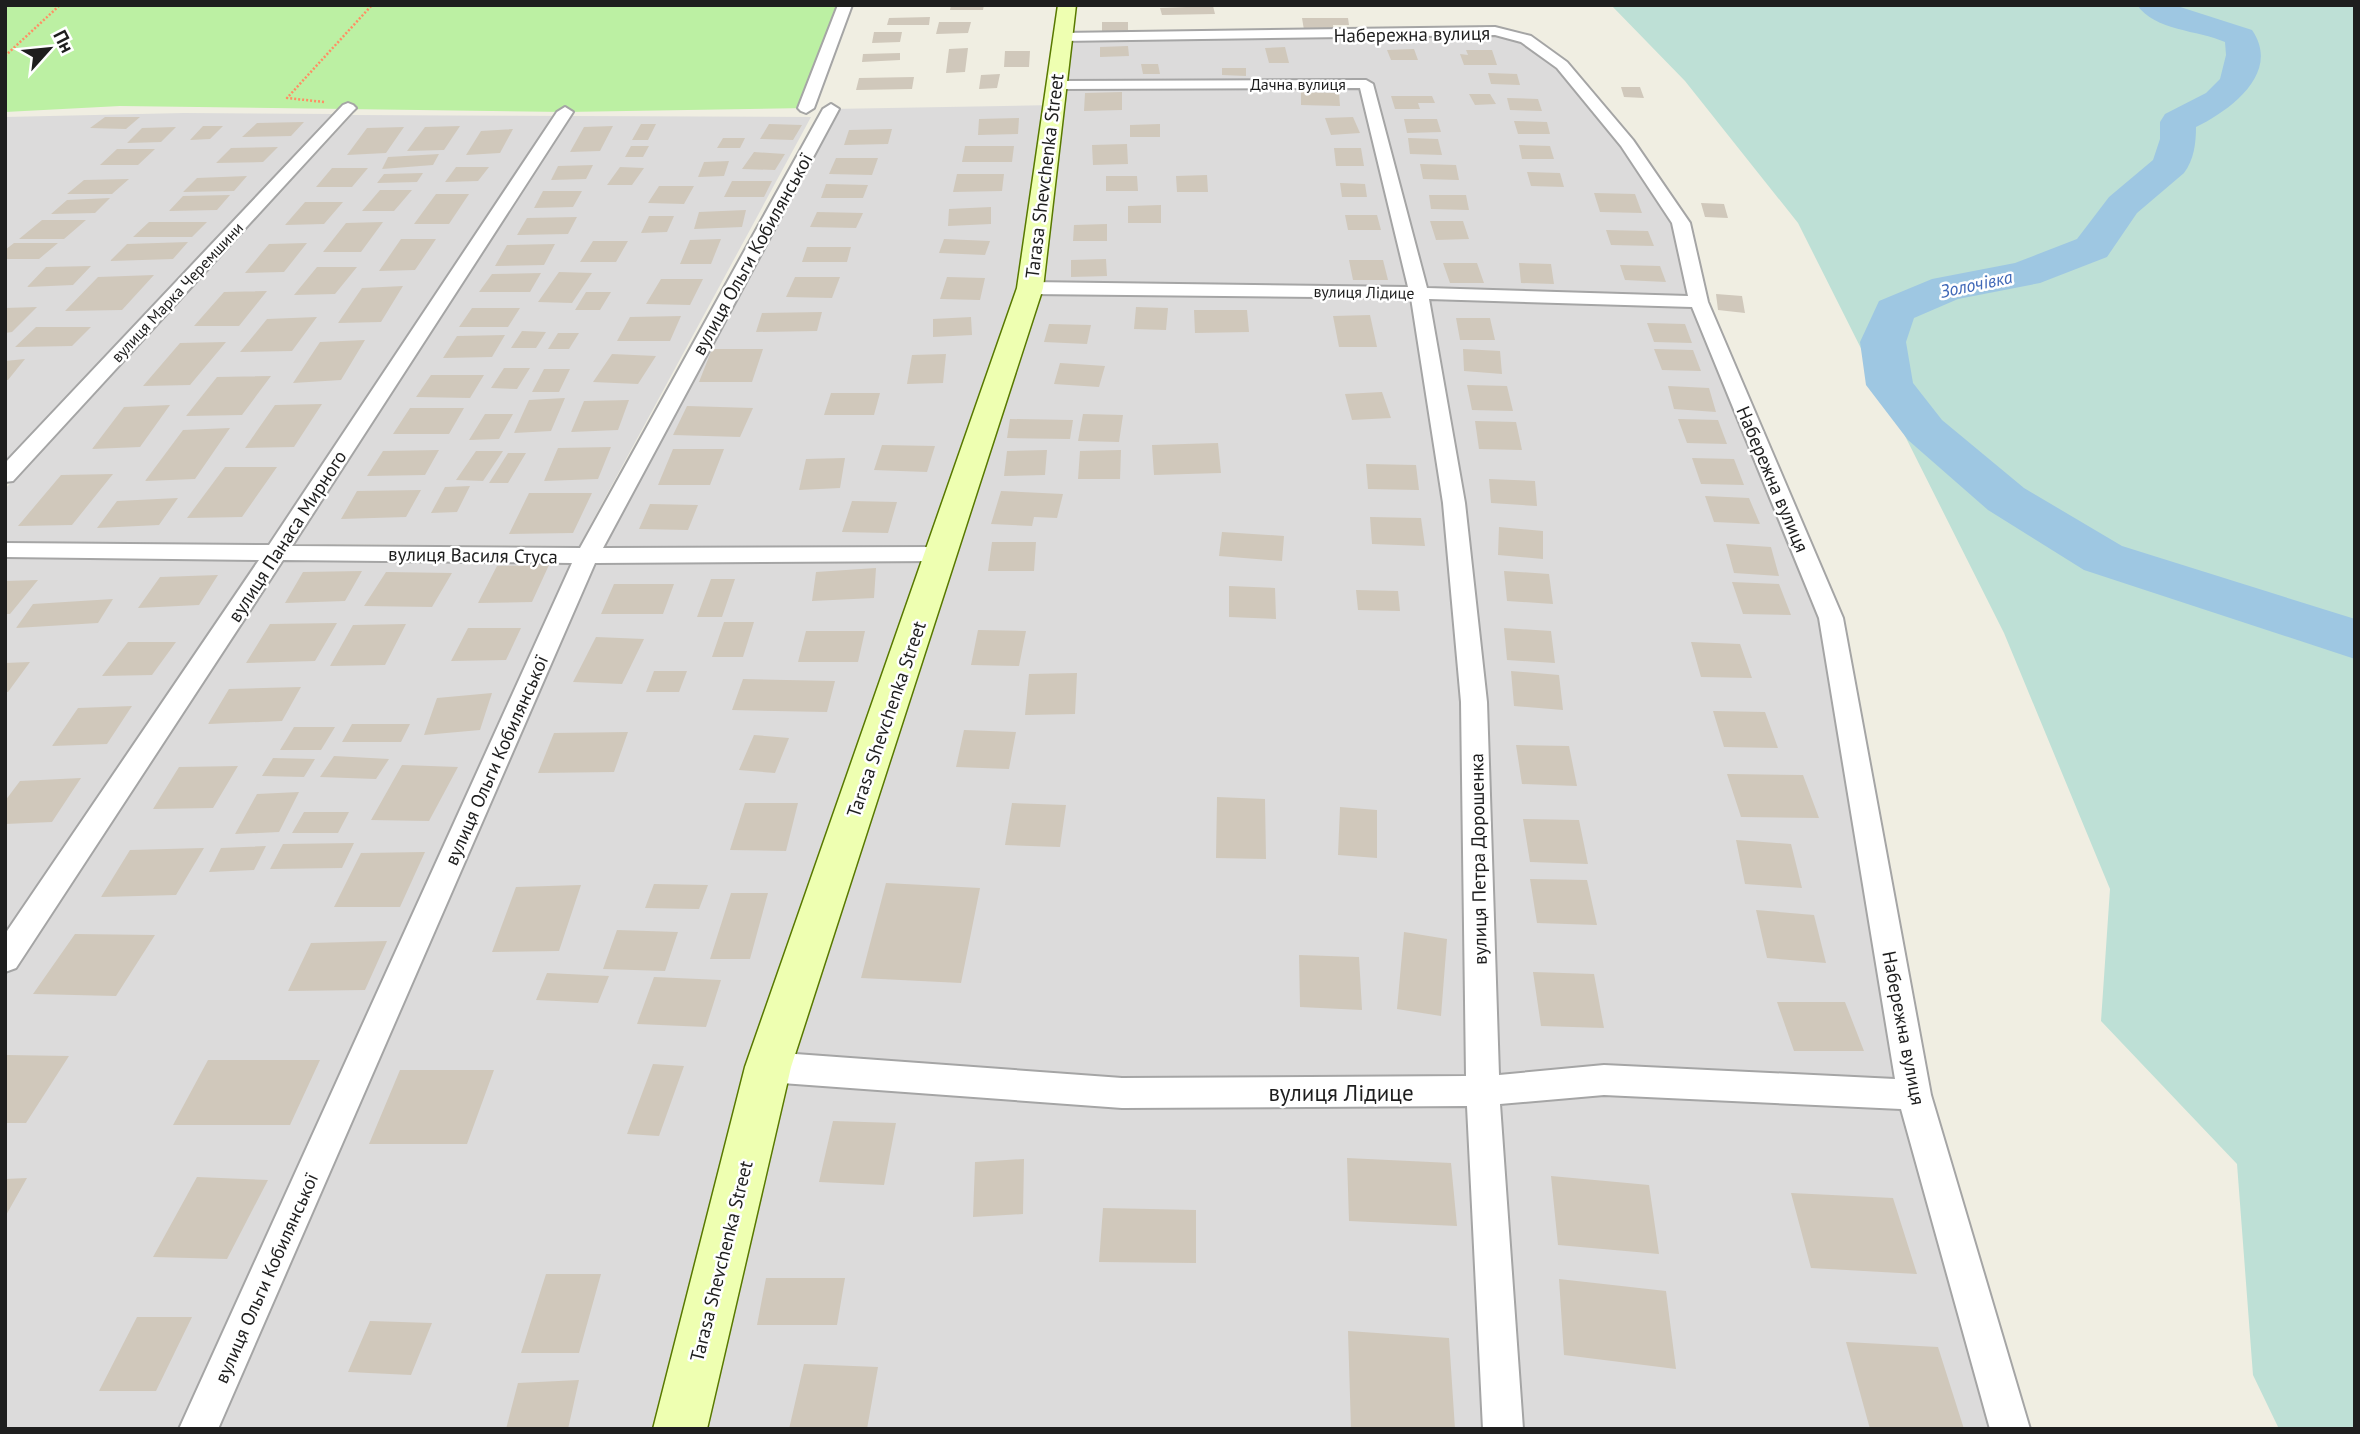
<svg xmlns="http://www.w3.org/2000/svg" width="2360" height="1434" viewBox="0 0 2360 1434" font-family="'PT Sans',sans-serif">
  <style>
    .residential { fill: #dcdbdb }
    .grass { fill: #bcf0a3 }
    .wetland { fill: #bee0d6 }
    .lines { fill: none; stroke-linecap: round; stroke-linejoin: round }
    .river { fill: #9ec7e2; fill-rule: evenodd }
    .building { fill: #d0c8bb }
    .minor-casing { stroke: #a5a5a5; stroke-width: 4 }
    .secondary-casing { stroke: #587900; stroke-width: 3 }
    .path { stroke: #ff8e64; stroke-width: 2.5; stroke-dasharray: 2 2; stroke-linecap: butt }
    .minor { fill: #fff; fill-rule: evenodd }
    .secondary { fill: #eeffb1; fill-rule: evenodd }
    .labels { text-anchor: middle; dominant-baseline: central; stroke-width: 5; stroke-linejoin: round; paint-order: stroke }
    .far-street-label { font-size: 16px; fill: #1e1e1e; stroke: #fff }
    .far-water-label { font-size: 18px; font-style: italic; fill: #4068b7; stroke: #fff }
    .street-label { font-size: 19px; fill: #1e1e1e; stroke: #fff }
    .near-street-label { font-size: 23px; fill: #1e1e1e; stroke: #fff }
  </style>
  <rect width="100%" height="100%" fill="#f0eee2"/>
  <path class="residential" d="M1469 30 1526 39 1562 65 1681 223 1699 302 1831 618 1914 1095 2010 1429H5V550L587 556 831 109 1054 105 1061 37Z
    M184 113 333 114 5 462V117Z
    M352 115 811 117 579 546 5 542V489Z"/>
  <path class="grass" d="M5 5H845L806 108 565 112 120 106 5 112Z"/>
  <path class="wetland" d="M1611 5H2355V1429H2279L2253 1375 2237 1164 2101 1021 2110 889 2004 633 1798 223 1685 81Z"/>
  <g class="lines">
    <path class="river" d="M2137 5H2174L2252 30C2282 73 2229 111 2196 127 2196 143 2194 160 2184 173L2137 213 2107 257 2040 283 1958 299 1914 318 1906 342 1913 383 1942 420 2024 488 2122 546 2355 619V659L2084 570 1988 510 1908 440 1866 385 1860 342 1879 301 1932 279 2015 263 2077 239 2109 197 2153 160 2160 139V122L2165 114 2206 93 2220 79 2226 55 2225 42C2198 30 2155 31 2137 5Z"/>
  </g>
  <path class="building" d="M951 5H984L983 10H950Z
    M1213 6 1215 14 1162 15 1160 8Z
    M930 17 929 25H887L889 18Z
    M1302 18H1348L1349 25H1333L1334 31 1304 30Z
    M939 22H971L968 33 936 34Z
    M1102 22H1128V32L1102 33Z
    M874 32H902L900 42 872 43Z
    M1128 46 1129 56 1100 57V47Z
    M1285 47 1289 63H1269L1265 48Z
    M968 48 965 72 946 73 949 49Z
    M1414 49 1418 60H1391L1387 50Z
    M1466 50H1492L1497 65H1464L1460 54 1468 55Z
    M1005 51H1030L1029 67H1004Z
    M900 53V60L862 62 863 54Z
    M1141 64H1158L1160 74H1143Z
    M1222 68H1246V76L1222 75Z
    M1488 73 1517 74 1520 85 1491 84Z
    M1000 74 997 88 979 89 981 75Z
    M914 77 912 89 856 90 859 78Z
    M1621 87H1640L1644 98 1624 97Z
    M1122 92V110L1084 111 1085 93Z
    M1301 92 1339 93 1340 106 1301 105Z
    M1469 94H1490L1496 104 1475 105Z
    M1391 96H1432L1435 103H1418L1420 109H1395Z
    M1507 98 1538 99 1542 111 1510 110Z
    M105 117H140L126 129 90 128Z
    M1353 117 1360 133 1331 135 1325 118Z
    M1019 118 1018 134 978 135 979 119Z
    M1404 119H1437L1441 132 1407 133Z
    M1514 121 1547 122 1550 134H1518Z
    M304 122 291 136 242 137 257 123Z
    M641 124H656L648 140H632Z
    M769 124 802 125 793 140 760 139Z
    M1160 124V137H1130V125Z
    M203 126H223L210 139 190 140Z
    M460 126 444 150 407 151 425 127Z
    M613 126 600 151 570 152 584 127Z
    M176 127 161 142 127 143 142 128Z
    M404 127 386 153 347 155 367 128Z
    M513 129 500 153 466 155 481 131Z
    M892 129 888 144 844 145 849 130Z
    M723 138H745L740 148H717Z
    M1408 138 1438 139 1442 155 1410 154Z
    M1127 144 1128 164 1093 165 1092 145Z
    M1519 145 1550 146 1554 159H1522Z
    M631 146H649L643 157H625Z
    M965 146H1014L1012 162H962Z
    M278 147 263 162 216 163 231 148Z
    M1334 148H1361L1364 166H1336Z
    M117 149H155L138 165H100Z
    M754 152 785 154 775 170 742 169Z
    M439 154 433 165 382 169 388 157Z
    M836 158H878L872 175 829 174Z
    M729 161 724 176 698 177 704 162Z
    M1420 164 1456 165 1459 180 1423 179Z
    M593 165 586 179 551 180 558 166Z
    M456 167H489L478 181 445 182Z
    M620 167 644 168 632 185H607Z
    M332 168H368L352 187H316Z
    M1527 172 1560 173 1564 187 1531 186Z
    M423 173 417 182 377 183 384 174Z
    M957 174H1004L1002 191 953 192Z
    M1207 175 1208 192H1177L1176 176Z
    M247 176 234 191 183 192 197 178Z
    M1106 176H1137L1138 191H1106Z
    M129 179 112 194H67L84 180Z
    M732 181H772L764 197H724Z
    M1340 183 1365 184 1367 197H1342Z
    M826 184 868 185 863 198H821Z
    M659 186H694L684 204 648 203Z
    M380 190H412L394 211H362Z
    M543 191H582L573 207 534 208Z
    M1594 193 1635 194 1642 213 1600 212Z
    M436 194H469L449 224H414Z
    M230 195 217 210 169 211 183 196Z
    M1429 195H1466L1469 210 1431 209Z
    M110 198 95 213 51 214 67 200Z
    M305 202H343L324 224 285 225Z
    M1701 203 1724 204 1728 218 1705 217Z
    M1161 205V223H1128V206Z
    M991 207V224L948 226 949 209Z
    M746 210 742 227 694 229 699 212Z
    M817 212 863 213 856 228 810 227Z
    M1345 215H1377L1381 230H1348Z
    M649 216H674L667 232 641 233Z
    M577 217 568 234 517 235 527 218Z
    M42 220H86L64 239H19Z
    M1430 221H1463L1469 239 1436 240Z
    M149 222H207L192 237H133Z
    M383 222 361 252H323L346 223Z
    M1107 224V241H1073L1074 225Z
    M1606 230 1648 231 1654 246 1611 245Z
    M401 239H436L415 270 379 271Z
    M721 239 711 264H680L690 240Z
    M944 239 990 241 985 255 939 253Z
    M593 241H628L616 262H580Z
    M188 242 173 259 110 261 127 244Z
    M14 243H58L39 259H5V250Z
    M307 243 284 272 245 273 269 244Z
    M555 244 544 265 495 266 507 245Z
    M807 247H851L847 262H802Z
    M1106 259 1107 276 1071 277V260Z
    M1349 260H1383L1388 280H1353Z
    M1443 263H1477L1484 283H1450Z
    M1519 263 1551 264 1554 284 1521 283Z
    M1620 265 1660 266 1666 282 1625 280Z
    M91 266 73 285 27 287 46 267Z
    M317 267H357L335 294 294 295Z
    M559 272 592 273 572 303 538 302Z
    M541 273 530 292H479L492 274Z
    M154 275 122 310 65 311 98 277Z
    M795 277H840L832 298 786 297Z
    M947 277 985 278 980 300 940 299Z
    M661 279H703L690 305 646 304Z
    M403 286 381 322 338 323 362 288Z
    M267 291 239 326H194L224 292Z
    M586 292H611L600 310H575Z
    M1716 294 1742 296 1745 313 1718 310Z
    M37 307 12 332 5 333V308Z
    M1136 307 1168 308 1166 330 1134 329Z
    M472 308H520L508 327H459Z
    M1194 310H1247L1249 332 1195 333Z
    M822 312 817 331 756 332 762 313Z
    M1370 315 1377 347H1339L1333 316Z
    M681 316 670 341H617L630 317Z
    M317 317 292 351 240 352 267 319Z
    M971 317 972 335 933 337V319Z
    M1456 318H1490L1495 340H1460Z
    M1647 323 1685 324 1692 343 1654 342Z
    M1049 324 1091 325 1087 344 1044 342Z
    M36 327H91L72 346 15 347Z
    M522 331 546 332 536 348H511Z
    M558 333H579L569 349H548Z
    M505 335 492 357 443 358 457 336Z
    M365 340 341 380 293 383 320 342Z
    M226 342 190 385 143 386 180 343Z
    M712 349H763L752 382H699Z
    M1463 349 1500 351 1502 374 1464 371Z
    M1654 349 1693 350 1701 371 1662 370Z
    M612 354 656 356 638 384 593 382Z
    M946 354 943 383 907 384 912 355Z
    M25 359 8 380H5V361Z
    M1060 363 1105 366 1099 387 1054 384Z
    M504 368H530L517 389 491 388Z
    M544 369H570L559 392H532Z
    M431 375H484L470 398 416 397Z
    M271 376 242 415 186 416 217 377Z
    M1467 385 1507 386 1513 411 1472 410Z
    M1668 386 1709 388 1716 412 1674 409Z
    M1382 392 1391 418 1352 420 1345 394Z
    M831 393H880L874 415H824Z
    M565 398 551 431 514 433 529 400Z
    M629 400 618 430 571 432 584 401Z
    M322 404 294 447 245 448 275 405Z
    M170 405 140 447 92 449 124 407Z
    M687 406 753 408 740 437 673 435Z
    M410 408H464L449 434H393Z
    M485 414H513L499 439 469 440Z
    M1083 414 1123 415 1119 442 1078 441Z
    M1010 419 1073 420 1070 439 1007 438Z
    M1678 419 1718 420 1727 444 1687 443Z
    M1475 421 1516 422 1522 450 1479 449Z
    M230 428 195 479 145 481 183 430Z
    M1218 443 1221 473 1154 475 1152 445Z
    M882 445 935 446 927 472 874 470Z
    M611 447 598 479 544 481 558 448Z
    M673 449H724L710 485H658Z
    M439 450 425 475 367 476 383 451Z
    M1047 450 1045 475 1004 476 1007 451Z
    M1121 450 1120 479H1078L1080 451Z
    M476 451H503L483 481 456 480Z
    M508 453H526L508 483H489Z
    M845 458 840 488 799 490 806 459Z
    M1692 458 1734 459 1744 485 1701 484Z
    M1366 464 1416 465 1419 490 1368 489Z
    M225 467H277L242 517 187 518Z
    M113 474 72 525 18 526 61 475Z
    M1489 479 1535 481 1537 506 1491 503Z
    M470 486 457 512 431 513 445 487Z
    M421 490 406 517 341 519 357 491Z
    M1001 491 1063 494 1057 518 1034 517 1032 526 991 524Z
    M529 493H592L573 533 509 534Z
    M1705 496 1749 498 1760 524 1714 522Z
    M178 498 159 525 97 528 117 501Z
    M852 501 897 502 888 533 842 532Z
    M650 504 698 505 688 530 639 529Z
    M1370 517 1421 518 1425 546 1372 544Z
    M1499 527 1543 531V559L1498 555Z
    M1222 532 1284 536 1282 561 1219 556Z
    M992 542H1036L1034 571H988Z
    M1726 544 1771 547 1779 576 1734 573Z
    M549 565 532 602 478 603 497 566Z
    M876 568 874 598 812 601 816 572Z
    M362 571 345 601 285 603 303 572Z
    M1504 571 1549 574 1553 604 1507 601Z
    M386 572 452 573 432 607 364 606Z
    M218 575 199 605 138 608 160 577Z
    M711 579H735L722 617H697Z
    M38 580 10 614H5V581Z
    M1732 582 1779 584 1791 615 1743 614Z
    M614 584H674L663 614H601Z
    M1229 586 1275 588 1276 619 1229 617Z
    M1356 590 1398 591 1400 611 1358 610Z
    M113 599 98 623 16 628 33 604Z
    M724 622H754L743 657H712Z
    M337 623 315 661 246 663 270 624Z
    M406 624 385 665 330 666 353 625Z
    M468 628H521L506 660 451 661Z
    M1504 628 1551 631 1555 663 1507 660Z
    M978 630 1026 631 1019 666 971 665Z
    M806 631H865L858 662H798Z
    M596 637 644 639 622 684 573 682Z
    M128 642H176L152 675 102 676Z
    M1691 642 1740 644 1752 678 1701 677Z
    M30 662 8 692H5V663Z
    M654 671H687L679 692H646Z
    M1511 671 1559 675 1563 710 1514 706Z
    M1077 673 1075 714 1025 715 1029 674Z
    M743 679 835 681 827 712 732 710Z
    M301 687 282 721 208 724 229 689Z
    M492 693 480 730 424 735 437 698Z
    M132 706 107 744 52 746 78 708Z
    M1713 711 1765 712 1778 748 1724 747Z
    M352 724H410L401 742H342Z
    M294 727H335L321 750H280Z
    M964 730 1016 732 1009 769 956 767Z
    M628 732 614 772 538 773 554 733Z
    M754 735 789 738 775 773 739 770Z
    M1516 745 1569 746 1577 786 1522 784Z
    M334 756 389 759 376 779 320 777Z
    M273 758 315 759 304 777 262 776Z
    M402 765 458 767 429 821 371 820Z
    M238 766 213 808 153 809 179 767Z
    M1727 774 1803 775 1819 818 1741 817Z
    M81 778 52 822 5 824V801L20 781Z
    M299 792 279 832 235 834 257 794Z
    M1217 797 1265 799 1266 859 1216 858Z
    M745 803H798L786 851 730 850Z
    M1012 803 1066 805 1060 847 1005 845Z
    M1340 807 1377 810V858L1338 855Z
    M304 812H349L338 833H292Z
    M1523 819 1579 820 1588 864 1530 862Z
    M1736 840 1791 844 1802 888 1745 884Z
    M354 843 342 868 270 869 283 844Z
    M266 846 254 870 209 872 221 848Z
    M204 848 176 895 101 897 130 850Z
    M425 852 400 907H334L361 853Z
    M1530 879 1587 880 1597 925 1537 923Z
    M886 883 980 888 961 983 861 978Z
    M654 884 708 885 699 909 645 908Z
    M581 885 559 951 492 952 516 887Z
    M731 893H768L750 959H710Z
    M1756 910 1814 915 1826 963 1767 958Z
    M617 930 678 932 665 971 603 969Z
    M1404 932 1447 939 1441 1016 1397 1009Z
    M75 934 155 935 116 996 33 994Z
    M387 941 365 990 288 991 311 943Z
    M1299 955 1359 957 1362 1010 1300 1007Z
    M1533 972 1594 974 1604 1028 1541 1026Z
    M547 973 609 976 598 1003 536 1000Z
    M654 977 721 980 706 1027 637 1024Z
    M1777 1002H1845L1864 1051H1794Z
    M7 1055 69 1056 26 1123H5Z
    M208 1060H320L290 1125H173Z
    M653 1064 684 1066 659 1136 627 1134Z
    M400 1070H494L467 1144H369Z
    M833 1121 896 1123 884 1185 819 1182Z
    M1347 1158 1451 1163 1457 1226 1349 1221Z
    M1024 1159 1023 1214 973 1217 975 1162Z
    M1551 1176 1649 1185 1659 1254 1558 1245Z
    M197 1177 268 1180 227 1259 153 1257Z
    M27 1178 5 1217V1179Z
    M1791 1193 1893 1198 1917 1274 1811 1268Z
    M1103 1208 1196 1210V1263L1099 1262Z
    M546 1274H601L579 1353H521Z
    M766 1278H845L837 1325H757Z
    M1559 1279 1666 1291 1676 1369 1564 1355Z
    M137 1317H192L156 1391H99Z
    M370 1321 432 1323 411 1375 348 1372Z
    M1348 1331 1449 1338 1455 1429H1351Z
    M1846 1342 1938 1347 1964 1429H1870Z
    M804 1364 878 1367 867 1429H789Z
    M579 1380 568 1429H506L518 1383Z"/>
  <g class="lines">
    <g class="minor-casing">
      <path id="minor" d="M838 5H852L814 108 806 113 801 111 798 108Z
        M1495 27 1531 36 1567 62 1633 140 1690 223 1708 302 1843 618 1931 1095 2030 1429H1990L1901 1109 1604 1095 1500 1104 1523 1429H1483L1467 1106 1122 1108 768 1082 756 1077 752 1067 756 1057 768 1052 1122 1078 1466 1076 1461 702 1443 503 1411 298 1030 294 1021 288 1030 282 1408 287 1360 88 1057 89 1050 85 1057 81 1366 80 1373 84 1427 288 1688 296 1672 223 1621 146 1557 68 1521 42 1495 35 1061 41 1054 37 1061 33ZM1429 299 1692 307 1819 618 1895 1079 1604 1065 1499 1075 1487 702 1465 503Z
        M348 103 353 105 356 108 353 111 13 481 5 482V463L343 105Z
        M831 104 839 109 603 548 942 547 950 549 954 554 950 559 942 561 595 563 218 1429H179L572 563 283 560 16 968 5 972V934L259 560 5 557V543L269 545 557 112 565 107 573 112 292 546 580 548 823 109Z"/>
    </g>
    <g class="secondary-casing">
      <path id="secondary" d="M1058 5H1076L1043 288 791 1067 707 1429H653L745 1067 1017 288Z"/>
    </g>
    <path class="path" d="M5 56 60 5
      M324 102 287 98 372 5"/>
    <use href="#minor" class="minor"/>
    <use href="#secondary" class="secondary"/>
  </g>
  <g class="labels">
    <g class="far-street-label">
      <text x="1298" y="84">Дачна вулиця</text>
      <text transform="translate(177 292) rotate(-47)">вулиця Марка Черемшини</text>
      <text transform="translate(1364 292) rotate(1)">вулиця Лідице</text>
    </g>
    <g class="far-water-label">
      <text transform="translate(1976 284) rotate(-12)">Золочівка</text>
    </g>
    <g class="street-label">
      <text transform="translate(1412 34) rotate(-1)">Набережна вулиця</text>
      <text transform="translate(1044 176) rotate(-83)">Tarasa Shevchenka Street</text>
      <text transform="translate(752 254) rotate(-61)">вулиця Ольги Кобилянської</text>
      <text transform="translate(1773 479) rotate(67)">Набережна вулиця</text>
      <text transform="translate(287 536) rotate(-57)">вулиця Панаса Мирного</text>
      <text transform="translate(473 555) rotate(1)">вулиця Василя Стуса</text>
      <text transform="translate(886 719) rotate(-71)">Tarasa Shevchenka Street</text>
      <text transform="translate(496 760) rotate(-66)">вулиця Ольги Кобилянської</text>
      <text transform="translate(1478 859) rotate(-91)">вулиця Петра Дорошенка</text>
      <text transform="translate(1904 1028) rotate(79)">Набережна вулиця</text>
      <text transform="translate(721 1261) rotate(-76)">Tarasa Shevchenka Street</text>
      <text transform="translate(266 1278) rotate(-66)">вулиця Ольги Кобилянської</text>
    </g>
    <g class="near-street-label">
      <text x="1341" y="1092">вулиця Лідице</text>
    </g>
  </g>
  <rect width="2360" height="1434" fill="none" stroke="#1e1e1e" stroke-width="14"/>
  <g transform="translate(49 49) rotate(63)" stroke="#ffffff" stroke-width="5" paint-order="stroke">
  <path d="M0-5L12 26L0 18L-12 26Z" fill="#1e1e1e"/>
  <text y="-10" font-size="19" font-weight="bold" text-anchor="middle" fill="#1e1e1e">Пн</text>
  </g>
</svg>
